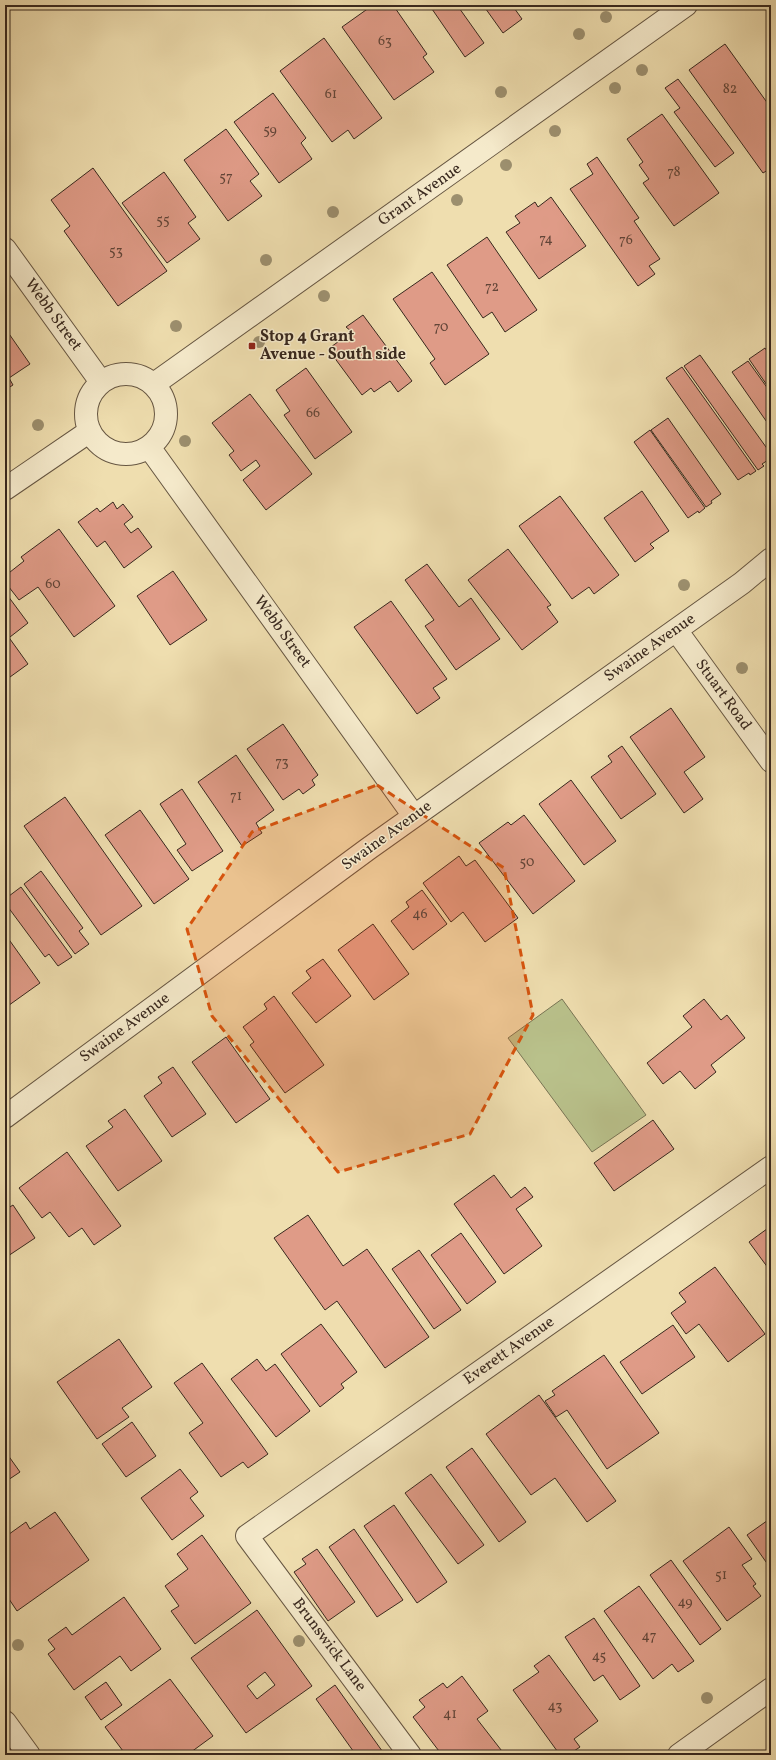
<svg xmlns="http://www.w3.org/2000/svg" width="776" height="1760" viewBox="0 0 776 1760" font-family="Vollkorn,serif">
  <style>
    .green { fill: #b9c18b; stroke: #787454 }
    .building { fill: #df9b87; stroke: #38281e; fill-rule: evenodd }
    .lines { fill: none; stroke-linecap: round; stroke-linejoin: round }
    .street-casing { stroke: #665642; stroke-width: 24 }
    .street { stroke: #f5eacb; stroke-width: 22 }
    .tree { fill: #9c8f6e }
    .marked { fill: #d6540e; fill-opacity: 0.2; stroke: #d6540e; stroke-width: 3; stroke-dasharray: 8 5; stroke-linejoin: round }
    .poi-dot { fill: #8f2418; stroke: #f5eacb; stroke-width: 1.5 }
    .labels { text-anchor: middle; dominant-baseline: central; stroke-width: 3; stroke-linejoin: round; paint-order: stroke }
    .number-label { font-size: 14px; fill: #624538 }
    .street-label { font-size: 16px; fill: #38281e; stroke: #f5eacb }
    .poi-label { font-size: 16px; font-weight: bold; fill: #38281e; stroke: #f5eacb; text-anchor: start }
  </style>
  <rect width="100%" height="100%" fill="#efdeaf"/>
  <filter id="stains"><feTurbulence type="fractalNoise" baseFrequency=".005" numOctaves="4"/><feColorMatrix values="0 0 0 0 .2 0 0 0 0 .09 0 0 0 0 .02 0 0 0 .5 -.17"/></filter>
  <radialGradient id="worn" r=".72"><stop offset=".6" stop-color="#630" stop-opacity="0"/><stop offset="1" stop-color="#630" stop-opacity=".3"/></radialGradient>
  <path class="green" d="M562 999 646 1115 592 1152 508 1038Z"/>
  <path class="building" d="M373 5H393L427 54 423 57 434 72 394 100 342 27Z
    M438 5H457L484 43 465 57 432 9Z
    M483 5H512L522 19 503 33Z
    M324 38 382 118 354 139 348 130 332 142 280 71Z
    M725 44 771 108V144L769 145 771 148V168L763 173 689 70Z
    M678 79 734 153 715 167 674 112 680 108 665 88Z
    M273 93 306 138 301 143 312 159 279 183 234 122Z
    M662 114 719 193 674 226 643 183 649 179 639 165 643 162 627 139Z
    M226 129 259 174 250 181 262 196 228 221 184 160Z
    M597 157 639 218 634 221 660 259 649 266 655 274 638 286 570 189 593 174 587 164Z
    M93 168 167 271 118 306 64 231 70 226 51 200Z
    M164 172 196 217 188 223 200 239 167 263 122 203Z
    M551 197 586 246 539 279 506 232 520 223 515 216 535 202 538 207Z
    M487 237 537 310 505 332 492 312 483 318 447 265Z
    M432 272 489 354 445 385 430 363 435 359 393 299Z
    M363 315 412 381 398 392 390 381 374 392 371 388 362 395 328 349 352 332 346 327Z
    M5 328 30 364 9 378 13 385 5 390Z
    M765 348 771 357V391L749 359Z
    M700 355 771 454V458L762 464 764 466 758 470 684 366Z
    M748 361 771 393V428L732 372Z
    M682 367 756 471 750 475 749 473 738 480 666 378Z
    M306 368 352 432 315 459 284 415 290 411 276 390Z
    M250 394 312 474 266 510 243 480 260 466 256 460 241 471 229 455 234 451 212 423Z
    M668 418 721 494 711 501 712 503 706 507 651 430Z
    M650 430 705 508 699 513 698 511 688 518 634 442Z
    M642 491 669 531 650 544 654 548 635 562 604 518Z
    M560 496 619 575 594 594 589 587 572 599 519 526Z
    M113 502 117 509 123 504 133 517 124 524 131 533 138 528 152 547 124 568 105 541 97 547 78 522 97 508 100 512Z
    M59 529 115 606 74 637 38 587 19 600 5 582V576L24 561 21 557Z
    M508 549 551 605 547 607 558 622 522 650 468 580Z
    M427 564 459 607 471 598 500 639 456 670 425 626 434 620 405 580Z
    M173 571 207 620 170 645 137 596Z
    M5 592 28 623 10 637 5 629Z
    M391 601 447 679 433 688 440 698 417 714 354 627Z
    M5 632 28 664 10 677 5 671Z
    M671 708 705 757 684 772 703 799 684 813 630 737Z
    M283 724 318 775 312 780 315 785 303 794 299 789 283 800 247 749Z
    M622 746 656 794 621 819 591 777 612 762 608 756Z
    M236 755 274 810 256 823 262 833 242 846 198 782Z
    M571 780 616 841 584 865 539 804Z
    M182 789 223 851 192 871 177 850 186 844 160 804Z
    M65 797 142 906 101 935 24 826Z
    M140 810 189 879 154 904 105 835Z
    M524 815 575 881 533 914 479 843 508 822 511 825Z
    M459 856 466 866 475 860 518 918 485 942 463 912 451 922 423 883Z
    M41 871 83 928 79 931 89 944 75 954 24 884Z
    M21 887 72 957 58 966 49 954 45 957 5 903V899Z
    M422 890 447 924 413 950 391 921 409 907 406 902Z
    M373 924 409 974 374 1000 338 950Z
    M5 934 40 983 5 1008Z
    M323 959 351 996 316 1023 292 993 311 978 306 971Z
    M274 996 324 1065 285 1093 250 1045 254 1042 243 1027 267 1009 264 1004Z
    M704 999 721 1020 727 1015 745 1038 711 1065 716 1072 695 1089 680 1071 663 1084 647 1063 692 1027 683 1016Z
    M226 1037 270 1099 236 1123 192 1062Z
    M173 1067 206 1114 172 1137 144 1096 162 1083 158 1077Z
    M125 1109 162 1161 118 1191 86 1146 113 1127 108 1121Z
    M653 1120 674 1149 614 1191 594 1163Z
    M67 1152 121 1226 94 1245 82 1228 69 1237 50 1212 42 1218 19 1188Z
    M494 1175 511 1198 525 1187 533 1197 516 1209 542 1246 504 1274 454 1204Z
    M13 1205 35 1238 5 1258V1210Z
    M308 1215 343 1266 367 1249 429 1337 385 1368 337 1301 325 1310 274 1238Z
    M771 1226V1272L749 1242Z
    M461 1233 496 1282 467 1304 431 1255Z
    M419 1250 461 1310 434 1329 392 1269Z
    M715 1267 765 1334 728 1362 699 1324 686 1334 671 1313 686 1302 679 1293Z
    M321 1324 357 1372 341 1384 344 1388 320 1407 281 1354Z
    M673 1325 695 1357 642 1394 620 1362Z
    M119 1339 152 1387 122 1408 129 1417 97 1439 57 1382Z
    M604 1355 659 1433 607 1469 567 1410 556 1417 545 1401 555 1395 552 1391Z
    M257 1359 266 1371 275 1364 310 1411 276 1437 231 1379Z
    M202 1363 268 1454 248 1468 243 1462 221 1477 189 1433 203 1423 174 1383Z
    M539 1395 616 1501 587 1522 555 1478 531 1495 486 1434Z
    M132 1422 156 1456 126 1477 102 1444Z
    M472 1448 526 1522 499 1542 446 1467Z
    M5 1451 20 1472 5 1482Z
    M180 1469 198 1492 190 1498 204 1516 172 1540 141 1498Z
    M431 1474 484 1545 458 1564 405 1493Z
    M394 1505 447 1582 417 1603 364 1526Z
    M55 1512 89 1560 17 1611 5 1593V1585L9 1582 5 1577V1537L26 1522 30 1529Z
    M771 1518V1569L747 1535Z
    M729 1527 752 1559 742 1565 756 1584 753 1586 761 1596 727 1621 683 1561Z
    M354 1529 403 1600 377 1617 329 1547Z
    M202 1535 251 1603 195 1644 171 1611 179 1606 165 1586 188 1569 177 1554Z
    M317 1549 355 1602 328 1621 294 1572 306 1564 302 1559Z
    M671 1560 721 1629 700 1645 650 1575Z
    M639 1586 694 1661 678 1672 672 1664 653 1679 604 1611Z
    M124 1597 161 1649 131 1671 120 1656 74 1690 48 1654 55 1649 48 1640 66 1627 72 1635Z
    M257 1610 312 1686 246 1733 191 1658ZM265 1672 275 1685 257 1699 247 1686Z
    M594 1618 640 1686 620 1700 603 1675 594 1681 565 1637Z
    M549 1655 598 1721 574 1739 580 1747 568 1755H560L513 1690 539 1672 534 1666Z
    M462 1676 488 1711 477 1719 505 1755H442L413 1717 425 1707 419 1700 443 1683 447 1688Z
    M170 1679 213 1736 187 1755H126L105 1727Z
    M106 1682 122 1705 101 1720 85 1697Z
    M335 1685 385 1755H356L316 1699Z"/>
  <g class="lines">
    <g class="street-casing">
      <path id="street" d="M5 249 101 382
        M86 414a40 40 0 1 1 80 0a40 40 0 1 1-80 0Z
        M154 384 686 5
        M149 447 414 816
        M5 489 90 431
        M676 630 771 761
        M5 1117 368 849 742 583 771 559
        M5 1722 29 1755
        M410 1755 247 1536 771 1167
        M679 1755 771 1689"/>
    </g>
    <use href="#street" class="street"/>
  </g>
  <g class="tree">
    <circle cx="606" cy="17" r="6"/>
    <circle cx="579" cy="34" r="6"/>
    <circle cx="642" cy="70" r="6"/>
    <circle cx="615" cy="88" r="6"/>
    <circle cx="501" cy="92" r="6"/>
    <circle cx="555" cy="131" r="6"/>
    <circle cx="506" cy="165" r="6"/>
    <circle cx="457" cy="200" r="6"/>
    <circle cx="333" cy="212" r="6"/>
    <circle cx="266" cy="260" r="6"/>
    <circle cx="324" cy="296" r="6"/>
    <circle cx="176" cy="326" r="6"/>
    <circle cx="259" cy="342" r="6"/>
    <circle cx="38" cy="425" r="6"/>
    <circle cx="185" cy="441" r="6"/>
    <circle cx="684" cy="585" r="6"/>
    <circle cx="742" cy="668" r="6"/>
    <circle cx="299" cy="1641" r="6"/>
    <circle cx="18" cy="1645" r="6"/>
    <circle cx="707" cy="1698" r="6"/>
  </g>
  <path class="marked" d="M377 785 504 868 533 1015 470 1134 338 1172 212 1016 187 929 252 832Z"/>
  <rect class="poi-dot" x="248" y="342" width="8" height="8" rx="2"/>
  <g class="labels">
    <g class="number-label">
      <text x="385" y="41">63</text>
      <text x="730" y="89">82</text>
      <text x="331" y="94">61</text>
      <text x="270" y="130">59</text>
      <text x="674" y="172">78</text>
      <text x="226" y="177">57</text>
      <text x="163" y="220">55</text>
      <text x="546" y="239">74</text>
      <text x="626" y="240">76</text>
      <text x="116" y="251">53</text>
      <text x="492" y="287">72</text>
      <text x="441" y="327">70</text>
      <text x="313" y="413">66</text>
      <text x="53" y="584">60</text>
      <text x="282" y="762">73</text>
      <text x="236" y="796">71</text>
      <text x="527" y="862">50</text>
      <text x="420" y="914">46</text>
      <text x="721" y="1575">51</text>
      <text x="685" y="1602">49</text>
      <text x="649" y="1636">47</text>
      <text x="599" y="1656">45</text>
      <text x="555" y="1706">43</text>
      <text x="450" y="1714">41</text>
    </g>
    <g class="street-label">
      <text transform="translate(420 195) rotate(-35)">Grant Avenue</text>
      <text transform="translate(53 315) rotate(54)">Webb Street</text>
      <text transform="translate(282 632) rotate(54)">Webb Street</text>
      <text transform="translate(650 648) rotate(-35)">Swaine Avenue</text>
      <text transform="translate(723 695) rotate(54)">Stuart Road</text>
      <text transform="translate(387 836) rotate(-36)">Swaine Avenue</text>
      <text transform="translate(125 1028) rotate(-36)">Swaine Avenue</text>
      <text transform="translate(509 1351) rotate(-35)">Everett Avenue</text>
      <text transform="translate(329 1645) rotate(53)">Brunswick Lane</text>
    </g>
    <g class="poi-label">
      <text x="260" y="337">Stop 4 Grant<tspan x="260" dy="18">Avenue - South side</tspan></text>
    </g>
  </g>
  <rect width="776" height="1760" fill="none" stroke="#efdeaf" stroke-width="20"/>
  <rect x="6" y="6" width="764" height="1748" fill="none" stroke="#38281e" stroke-width="2"/>
  <rect x="10" y="10" width="756" height="1740" fill="none" stroke="#38281e"/>
  <rect width="100%" height="100%" filter="url(#stains)"/>
  <rect width="100%" height="100%" fill="url(#worn)"/>
</svg>
